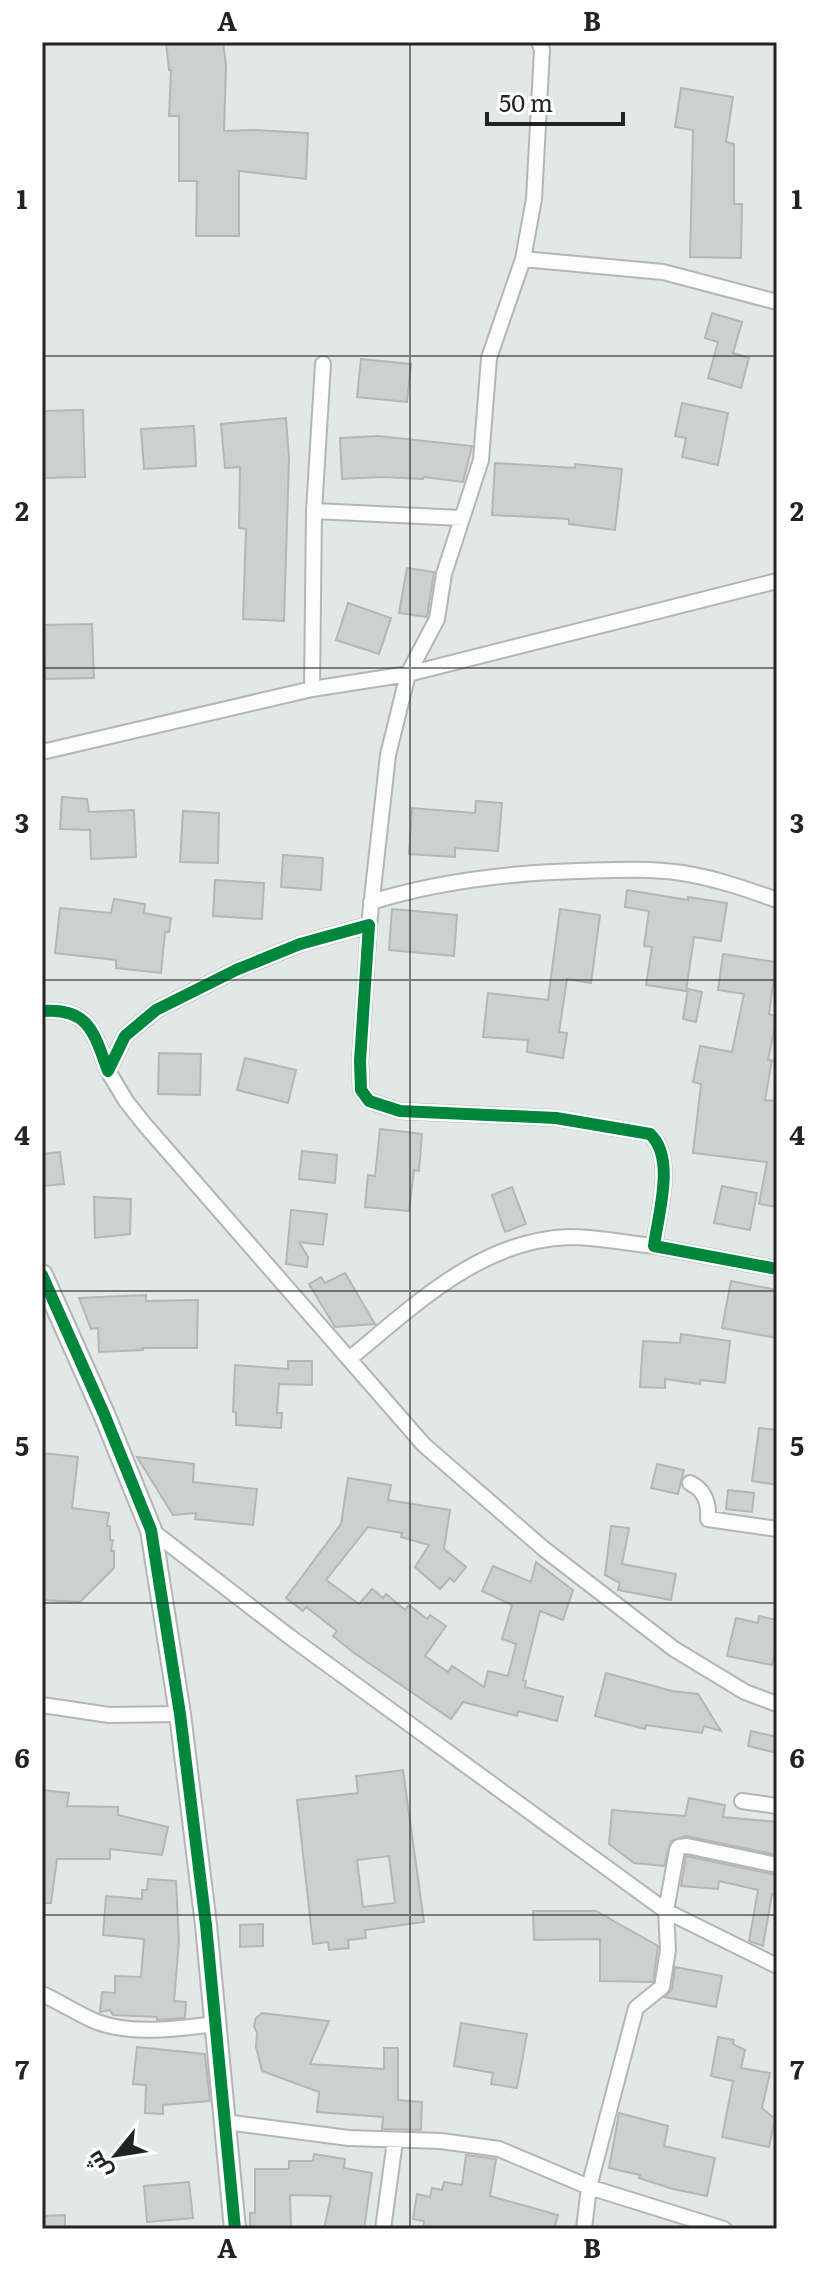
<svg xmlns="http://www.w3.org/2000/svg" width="819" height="2271" viewBox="0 0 819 2271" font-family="Literata,Cairo,serif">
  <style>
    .building { fill: #ccd0ce; stroke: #b3b8b5; stroke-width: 2; fill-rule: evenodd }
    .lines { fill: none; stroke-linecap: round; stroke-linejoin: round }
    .street-casing { stroke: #b2b7b5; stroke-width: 18 }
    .secondary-casing { stroke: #b2b7b5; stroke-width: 24 }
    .street { stroke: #fbfcfb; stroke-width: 14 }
    .secondary { stroke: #fbfcfb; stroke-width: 20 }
    .cycleway-casing { stroke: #fff; stroke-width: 17 }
    .cycleway { stroke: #00873e; stroke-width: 12 }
    .grid { fill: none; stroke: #212423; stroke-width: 2; stroke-opacity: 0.55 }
    .neatline { fill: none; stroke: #212423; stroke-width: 3 }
    .grid-label { font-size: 26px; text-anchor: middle; font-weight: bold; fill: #212423 }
  </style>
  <rect width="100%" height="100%" fill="#e2e8e5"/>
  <path class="building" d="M166 42H223L226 65 224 131 254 130 308 133 306 179 239 171V236H196L197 181H179V116H169L171 70H169Z
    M681 88 733 97 726 142 734 144V204H742L741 258 690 257 693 130 675 127Z
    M712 313 742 322 733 353 749 358 741 388 708 378 718 342 705 338Z
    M361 359 411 364 407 402 357 397Z
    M682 403 728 413 718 465 682 457 686 438 675 436Z
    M83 410 85 477 42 478V411Z
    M286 418 289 459 284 621 243 619 246 529 239 528 240 467 225 468 221 424Z
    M194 426 196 466 144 469 141 429Z
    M378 436 472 446 463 482 424 477 423 479 383 477 342 479 340 438Z
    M495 463 575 468V464L622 469 615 530 569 524V519L492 515Z
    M407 568 434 572 427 617 399 613Z
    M348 603 391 618 379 654 336 640Z
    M92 624 94 678 45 679 43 625Z
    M62 797 87 799 89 812 134 810 136 857 91 859 90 830 60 829Z
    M476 801 502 803 498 851 455 848V857L409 854 412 808 475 813Z
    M183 811 219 813 218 863 180 862Z
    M283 855 323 858 321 890 281 887Z
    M215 880 264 883 262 919 213 916Z
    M627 890 688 900V897L727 903 721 941 694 937 686 991 646 985 652 947 644 946 649 911 625 907Z
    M114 899 145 904 144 913 171 918 169 932H165L161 973 116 968V960L55 953 60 908 111 913Z
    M392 909 457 915 454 956 389 950Z
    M560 909 600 915 591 983 567 979 559 1032 567 1033 563 1058 527 1052 528 1040 483 1037 488 993 548 1000Z
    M723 954 776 962 769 1014 777 1017 768 1060H772L765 1100 777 1101V1207L759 1204 767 1162 693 1153 701 1084 693 1082 700 1046 732 1052 744 994 718 990Z
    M688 989 702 992 696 1022 683 1019Z
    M159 1053 201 1054 200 1095 158 1094Z
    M245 1058 296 1070 288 1103 237 1090Z
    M380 1129 422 1134 419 1171 414 1170 409 1211 365 1207 368 1175 375 1176Z
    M302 1151 337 1155 335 1183 299 1179Z
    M60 1152 64 1184 42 1186V1154Z
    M722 1186 757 1193 750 1230 714 1223Z
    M512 1187 526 1224 505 1232 492 1195Z
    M94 1197 131 1199 130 1234 95 1238Z
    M291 1210 327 1214 323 1245 299 1242 308 1257 307 1267 286 1264Z
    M345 1273 375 1324 335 1327 309 1284 321 1277 325 1283Z
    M731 1281 777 1290V1338L722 1328Z
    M146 1295V1301L198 1300 197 1348H142L143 1350 99 1352 98 1328 91 1329 79 1298Z
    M681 1334 730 1341 725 1383 700 1380V1384L665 1379V1388L640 1387 643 1341 680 1343Z
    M288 1361H312V1385L279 1384 277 1413H282L281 1428 236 1425V1412H233L235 1365 288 1369Z
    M759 1428 777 1430V1485L752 1481Z
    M42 1453 78 1457 72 1508 109 1513 107 1526H110V1540H113L111 1551H114V1568L80 1602 42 1600Z
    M137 1457 194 1464 193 1482 257 1489 253 1525 195 1519 196 1513 173 1515Z
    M657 1464 684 1470 678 1494 651 1488Z
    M348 1478 391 1485 388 1500 450 1510 444 1549 466 1567 454 1582 450 1578 440 1589 415 1567 429 1545 401 1537 402 1533 368 1527 326 1580 359 1604 372 1589 383 1598 386 1594 405 1610 409 1605 427 1619 430 1615 446 1626 425 1656 448 1672 452 1666 484 1687 488 1671 508 1676 516 1644 502 1639 512 1605 482 1591 493 1566 531 1582 536 1562 573 1590 563 1620 540 1611 523 1680 526 1681 525 1687 563 1697 557 1721 518 1711 517 1716 463 1702 451 1719 354 1653 333 1636 337 1631 306 1607 303 1611 286 1598 341 1524Z
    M728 1490 754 1493 752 1512 726 1509Z
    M611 1526 629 1528 622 1564 676 1574 671 1600 618 1590 620 1583 605 1575Z
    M759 1616 777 1620V1643L772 1665 727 1656 736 1618 758 1623Z
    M606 1673 672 1691 698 1694 721 1731 704 1726 702 1733 646 1725 645 1729 595 1716Z
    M751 1731 777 1737V1753L748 1746Z
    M403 1770 424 1922 365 1930 366 1938 348 1940 349 1948 329 1950 328 1942 313 1944 297 1800 358 1793 356 1776ZM389 1856 395 1903 363 1907 357 1860Z
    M42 1790 69 1793 67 1806 118 1807V1815L168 1827 162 1855 110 1849V1859H57L51 1903H42Z
    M689 1798 725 1805 723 1817 777 1822V1855L686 1836 671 1841 664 1866 634 1863 609 1844 612 1810 685 1816Z
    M686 1856 777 1875V1895L772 1894 763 1946 749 1941 758 1890 719 1881 718 1889 681 1886Z
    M148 1879 176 1881 179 1941 174 2001 186 2002 185 2018 157 2020V2017L113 2015 110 2010 100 2012 102 1992 115 1993V1976L141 1977 144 1939 103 1935 106 1896 142 1899V1890H147Z
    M533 1911H596L658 1946 653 1982 600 1981V1939L534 1940Z
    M263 1924V1946L240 1947V1925Z
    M675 1967 722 1976 716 2007 665 1997 672 1989Z
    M262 2013 329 2021 310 2064 384 2069V2048H398V2100L422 2102 421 2130 382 2129 383 2117 317 2112 319 2092 262 2071 256 2047 257 2033 254 2026 256 2018Z
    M461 2023 527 2034 517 2088 491 2084 493 2073 454 2066Z
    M718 2037 734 2040 733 2044 745 2050 741 2068 770 2073 762 2108 775 2119 769 2147 722 2137 733 2081 711 2076Z
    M137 2047 205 2054 210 2101 163 2105V2114L145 2113 146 2085 133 2084Z
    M619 2113 668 2126 664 2146 715 2158 707 2196 673 2189 639 2178 640 2175 609 2168Z
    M314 2154 345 2159 344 2168 372 2173 364 2229H324L331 2196 290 2195 291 2229H250V2213H255V2169H289V2161H313Z
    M466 2155 496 2159 490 2196 558 2215 554 2229H423L424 2221 413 2219 417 2194 430 2197 432 2188 442 2190 444 2182 462 2185Z
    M189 2182 193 2218 147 2222 144 2186Z
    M65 2215V2229H42V2216Z"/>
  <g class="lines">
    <g class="street-casing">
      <path id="street" d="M539 42 542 50 534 199 523 259 663 272 777 302
        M314 511 462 518
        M312 689 314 511 323 364
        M42 752 312 689 408 674 777 581
        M371 902C439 881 507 873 578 871 613 870 648 868 682 873 715 878 746 889 777 900
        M369 925 388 755 408 674 437 619 444 574 481 460 489 358 523 259
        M42 1011C89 1007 94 1033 108 1071L125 1036 156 1010 236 970 300 944 369 925 360 1061 361 1090 369 1101 400 1111 556 1118 650 1134C676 1158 658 1214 654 1246L777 1269
        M108 1071 126 1101 145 1125 424 1445 544 1549 674 1649 745 1692 777 1704
        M349 1359C414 1306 480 1240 569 1237 596 1237 626 1243 654 1246
        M690 1483C705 1490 709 1503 708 1519L777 1529
        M151 1530 290 1637 666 1911 777 1966
        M42 1705 109 1715 180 1714
        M742 1801 777 1806
        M42 1994C60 2002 78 2014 97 2022 132 2035 178 2029 214 2024
        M225 2122 349 2138 441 2141 499 2149 589 2187 724 2229
        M383 2229 395 2141
        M584 2229 589 2187 636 2008 662 1987 668 1950 666 1911 677 1850 679 1847 687 1846 777 1865"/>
    </g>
    <g class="secondary-casing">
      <path id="secondary" d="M42 1275 104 1414 151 1530 180 1714 206 1925 235 2229"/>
    </g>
    <use href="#street" class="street"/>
    <use href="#secondary" class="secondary"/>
    <g class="cycleway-casing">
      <path id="cycleway" d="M42 1011C89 1007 94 1033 108 1071L125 1036 156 1010 236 970 300 944 369 925 360 1061 361 1090 369 1101 400 1111 556 1118 650 1134C676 1158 658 1214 654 1246L777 1269
        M42 1275 104 1414 151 1530 180 1714 206 1925 235 2229"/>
    </g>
    <use href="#cycleway" class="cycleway"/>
  </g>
  <path class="grid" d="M410 42V2229M42 356H777M42 668H777M42 980H777M42 1291H777M42 1603H777M42 1915H777"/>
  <rect width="819" height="2271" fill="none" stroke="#ffffff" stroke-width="88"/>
  <g transform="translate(116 2155) rotate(240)" stroke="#ffffff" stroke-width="6" paint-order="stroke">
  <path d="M0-6L14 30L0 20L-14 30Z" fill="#212423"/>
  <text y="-12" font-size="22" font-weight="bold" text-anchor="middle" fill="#212423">ش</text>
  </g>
  <path d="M487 112v12h136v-12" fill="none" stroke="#212423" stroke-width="4"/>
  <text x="499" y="112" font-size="24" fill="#212423" stroke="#ffffff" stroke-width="6" paint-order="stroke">50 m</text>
  <rect x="44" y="44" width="731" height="2183" class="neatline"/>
  <g class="grid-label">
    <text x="227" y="31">A</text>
    <text x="592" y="31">B</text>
    <text x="22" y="209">1</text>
    <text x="797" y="209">1</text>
    <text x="22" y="521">2</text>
    <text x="797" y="521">2</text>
    <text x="22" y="833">3</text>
    <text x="797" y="833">3</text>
    <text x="22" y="1145">4</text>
    <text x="797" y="1145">4</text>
    <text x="22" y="1456">5</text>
    <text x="797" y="1456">5</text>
    <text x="22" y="1768">6</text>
    <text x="797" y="1768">6</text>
    <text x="22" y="2080">7</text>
    <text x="797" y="2080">7</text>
    <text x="227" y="2258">A</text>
    <text x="592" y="2258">B</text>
  </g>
</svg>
